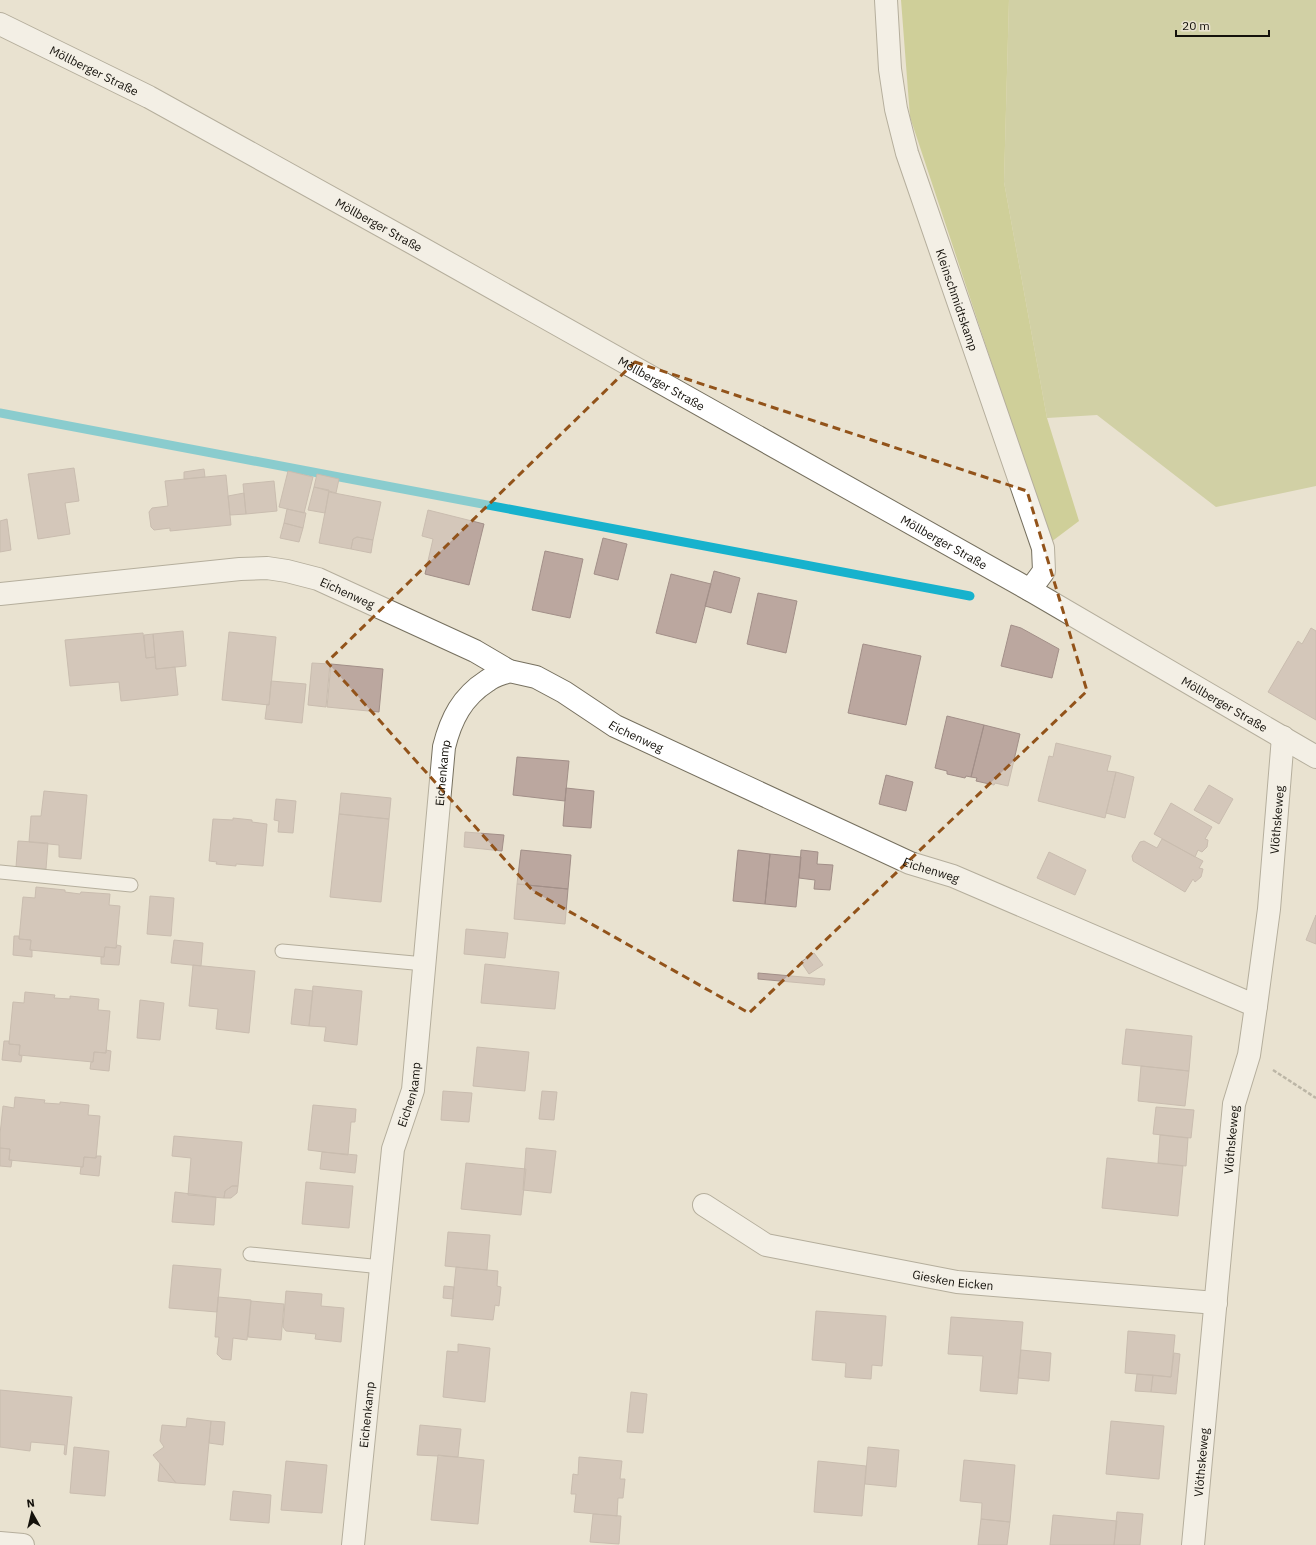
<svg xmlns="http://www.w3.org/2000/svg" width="1316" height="1545" viewBox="0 0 1316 1545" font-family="'IBM Plex Sans',sans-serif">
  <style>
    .green { fill: #b3ba71 }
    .forest { fill: #b0b858 }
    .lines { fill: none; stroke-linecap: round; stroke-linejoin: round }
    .stream { stroke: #17b2cd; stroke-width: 9 }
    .building { fill: #bba79f; stroke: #a28f88 }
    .service-casing { stroke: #76705f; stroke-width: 15 }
    .minor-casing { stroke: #76705f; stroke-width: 24 }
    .tertiary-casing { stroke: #76705f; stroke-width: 24 }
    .path { stroke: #858074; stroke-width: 2.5; stroke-dasharray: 4 2; stroke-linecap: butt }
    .service { stroke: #fff; stroke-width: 13 }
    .minor { stroke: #fff; stroke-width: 22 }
    .tertiary { stroke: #fff; stroke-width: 22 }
    .marked { fill: none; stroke: #92531a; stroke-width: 3; stroke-dasharray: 8 5; stroke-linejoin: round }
    .labels { text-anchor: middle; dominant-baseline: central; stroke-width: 3.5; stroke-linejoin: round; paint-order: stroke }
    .street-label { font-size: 12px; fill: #14110b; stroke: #e9e2d0 }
  </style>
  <rect width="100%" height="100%" fill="#e9e2d0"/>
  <path class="green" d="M1009 0H1316V486L1216 507 1097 415 1047 418 1004 182Z"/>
  <path class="forest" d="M901 0H1009L1004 182 1047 418 1079 521 1051 542 910 117Z"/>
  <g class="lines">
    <path class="stream" d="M0 413 970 596"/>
  </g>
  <path class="building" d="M74 468 79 501 65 503 70 534 38 539 28 474Z
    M204 469 205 477 184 479V472Z
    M288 471 313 477 304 513 279 507Z
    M317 474 339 479 336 493 314 487Z
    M226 475 231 525 170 531V528L154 530 151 527 149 512 152 508 168 506 165 481Z
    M274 481 277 511 246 514 243 484Z
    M314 487 329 490 325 513 308 510Z
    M329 492 381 502 373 540 357 537 353 539 351 549 319 543Z
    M244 493 246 514 230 515 228 496Z
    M287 509 306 513 303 528 284 523Z
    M428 510 484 524 469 585 425 574 433 539 422 536Z
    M7 519 11 550 0 552V521Z
    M284 523 303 528 299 542 280 538Z
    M357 537 373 540 371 553 351 549 353 539Z
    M603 538 627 544 618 580 594 574Z
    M545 551 583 559 570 618 532 610Z
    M714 571 740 578 731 613 705 606Z
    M671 574 711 584 696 643 656 633Z
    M758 593 797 601 786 653 747 644Z
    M1011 625 1021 628 1059 649 1052 678 1001 666Z
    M1311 628 1316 631V720L1268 692 1298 641 1302 644Z
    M183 631 186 666 156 669 153 634Z
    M229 632 276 637 269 705 222 700Z
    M143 633 146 658 155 657 156 669 175 667 178 695 121 701 119 682 70 686 65 640Z
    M153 634 155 657 146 658 144 635Z
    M863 644 921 656 906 725 848 713Z
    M312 663 330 664 326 707 308 705Z
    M331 664 383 669 379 712 327 707Z
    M271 681 306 684 302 723 265 719 267 704 269 705Z
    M947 716 984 725 971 777 966 776 965 778 947 774V771L935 768Z
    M984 725 1020 734 1008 786 995 783 994 785 976 781 977 778 971 777Z
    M1056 743 1111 756 1107 771 1116 772 1105 818 1038 801 1049 756 1053 757Z
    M517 757 569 761 565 801 513 795Z
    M1116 772 1134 777 1125 818 1106 813Z
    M886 775 913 782 906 811 879 804Z
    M1209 785 1233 799 1219 824 1194 810Z
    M566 788 594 791 591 828 563 826Z
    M44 791 87 795 81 859 59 857V845L29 842 31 816H41Z
    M341 793 391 798 389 819 339 814Z
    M276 799 296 801 293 833 278 832 279 821 274 820Z
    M1171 803 1212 827 1205 839 1208 840 1207 847 1202 852 1198 850 1195 857 1154 834Z
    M339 814 389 819 381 902 330 897Z
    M233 818 252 820V822L267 824 263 866 236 864V866L216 864 217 862 209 861 213 819 233 820Z
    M465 832 504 835 502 851 464 847Z
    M1162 839 1203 861 1199 868 1203 869 1201 877 1195 882 1193 879 1185 892 1133 861 1132 856 1140 842 1144 841 1157 848Z
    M18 841 48 843 46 869 16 867Z
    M521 850 571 855 568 889 517 884Z
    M738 850 770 854 765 904 733 901Z
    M801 850 818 852 817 864 833 865 830 890 814 889 815 880 799 878Z
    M1049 852 1086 870 1075 895 1037 878Z
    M770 854 801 857 796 907 765 904Z
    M517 884 568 889 565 924 514 919Z
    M36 887 65 890V892L80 894 81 892 110 894 109 905 120 906 116 948 105 947 104 957 30 950 31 940 19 939 23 897 35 898Z
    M150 896 174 898 171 936 147 934Z
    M1316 915V944L1306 940Z
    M466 929 508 933 505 958 464 954Z
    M14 936H19V939L31 940 30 950H32V957L13 955Z
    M174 940 203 943 201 966 171 963Z
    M117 945 121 946 119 965 101 964V957H104L105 947 116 948Z
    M814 953 823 965 809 974 801 962Z
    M485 964 559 972 555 1009 481 1003Z
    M193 965 255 971 249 1033 216 1029 218 1009 189 1006Z
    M758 973 825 979 824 985 758 979Z
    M313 986 362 991 357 1045 324 1041 326 1027 309 1026Z
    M295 989 313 991 309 1026 291 1024Z
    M25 992 55 995 54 998 70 999V996L99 999 98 1010 110 1011 106 1053 94 1052 93 1062 19 1055 20 1045 9 1044 13 1002 24 1003Z
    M140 1000 164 1003 160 1040 137 1038Z
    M1126 1029 1192 1036 1189 1071 1122 1064Z
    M4 1041H9V1044L20 1045 19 1055 22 1056 21 1062 2 1060Z
    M477 1047 529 1052 525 1091 473 1086Z
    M106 1050 111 1051 109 1071 90 1069 91 1062H93L94 1052 106 1053Z
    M1141 1066 1189 1071 1185 1106 1138 1101Z
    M443 1091 472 1093 469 1122 441 1120Z
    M542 1091 557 1092 554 1120 539 1119Z
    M15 1097 45 1100 44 1103 60 1104V1102L89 1105 88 1115 100 1116 96 1158 84 1157 83 1167 9 1160 10 1149 0 1148V1134L3 1106 14 1108Z
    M313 1105 356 1109 355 1122H351L348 1155 308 1150Z
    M1156 1107 1194 1110 1191 1138 1153 1134Z
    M1160 1135 1188 1138 1186 1166 1158 1163Z
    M174 1136 242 1142 238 1186H232L225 1191 224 1198 188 1195 191 1158 172 1156Z
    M0 1148 10 1149 9 1160H12L11 1167 0 1166Z
    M526 1148 556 1151 551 1193 523 1190Z
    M322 1152 357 1155 355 1173 320 1169Z
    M96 1156H101L99 1176 80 1174 81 1167H83L84 1157 96 1158Z
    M1107 1158 1183 1166 1178 1216 1102 1208Z
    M466 1163 526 1169 521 1215 461 1209Z
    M306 1182 353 1186 349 1228 302 1224Z
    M232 1186H238L237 1193 231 1198H224L225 1191Z
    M175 1192 216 1197 214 1225 172 1222Z
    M448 1232 490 1235 487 1270 445 1266Z
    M173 1265 221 1269 217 1312 169 1308Z
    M456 1267 498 1271 497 1286 501 1287 499 1306 495 1305 493 1320 451 1316Z
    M444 1286 454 1287 453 1299 443 1298Z
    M286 1291 322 1294 321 1306 344 1308 341 1342 315 1339 316 1334 286 1331 283 1327Z
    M218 1297 251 1300 247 1340 233 1338 231 1360 222 1359 217 1354 219 1337H215Z
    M251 1301 284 1304 281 1340 248 1337Z
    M816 1311 886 1316 882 1366 872 1365 871 1379 845 1377 846 1363 812 1360Z
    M951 1317 1023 1322 1017 1394 980 1391 983 1356 948 1354Z
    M1128 1331 1175 1335 1171 1377 1125 1373Z
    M458 1344 490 1348 485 1402 443 1397 447 1351 458 1352Z
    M1021 1350 1051 1353 1049 1381 1018 1378Z
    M1174 1353 1180 1354 1176 1394 1151 1392 1153 1375 1171 1377Z
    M1137 1374 1153 1375 1151 1392 1135 1391Z
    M0 1390 72 1397 66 1455 64 1454 65 1445 31 1442 30 1451 0 1447Z
    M631 1392 647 1394 643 1433 627 1432Z
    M187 1418 211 1421 205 1485 176 1483 153 1455 164 1447 160 1441 162 1425 186 1427Z
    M211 1421 225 1422 223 1445 209 1443Z
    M1111 1421 1164 1426 1159 1479 1106 1474Z
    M420 1425 461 1429 458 1457 417 1455Z
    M74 1447 109 1451 105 1496 70 1493Z
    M868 1447 899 1450 896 1487 865 1484Z
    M438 1455 484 1460 478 1524 431 1520Z
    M579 1457 622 1461 620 1479H625L623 1498H618L617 1516 574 1512 576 1494H571L573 1474 578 1475Z
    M964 1460 1015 1465 1010 1522 981 1519 982 1503 960 1501Z
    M286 1461 327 1465 322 1513 281 1510Z
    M818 1461 866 1466 862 1516 814 1512Z
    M160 1463 176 1483 158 1481Z
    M233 1491 271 1495 269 1523 230 1520Z
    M1117 1512 1143 1514 1140 1545H1114Z
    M593 1514 621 1516 619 1544 590 1542Z
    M1053 1515 1117 1521 1114 1545H1050Z
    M981 1519 1010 1522 1007 1545H978Z"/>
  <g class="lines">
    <g class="service-casing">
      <path id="service" d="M0 872 131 885
        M282 951 425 964
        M250 1254 382 1267"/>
    </g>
    <g class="minor-casing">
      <g id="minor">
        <path id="s1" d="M886 0 890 69 896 109 907 153 1043 548 1044 571 1030 590"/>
        <path id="s2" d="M0 594 240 569 267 568 287 571 318 579 475 651 509 671 536 677 564 692 615 726 910 863 953 876 1256 1006"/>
        <path id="s3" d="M704 1205 766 1245 957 1282 1216 1303"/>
        <path d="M0 1543 23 1545"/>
        <path id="s4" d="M353 1545 393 1149 413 1090 444 747C451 719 462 697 487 681 493 676 502 674 509 671"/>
        <path id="s5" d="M1193 1545 1234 1104 1249 1055 1256 1006 1269 909 1283 737"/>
      </g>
    </g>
    <g class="tertiary-casing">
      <g id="tertiary">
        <path id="s6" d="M0 24 149 97 418 246 1030 590 1316 757"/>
      </g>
    </g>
    <path class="path" d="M1273 1070 1316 1098"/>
    <use href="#service" class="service"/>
    <use href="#minor" class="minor"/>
    <use href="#tertiary" class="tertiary"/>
  </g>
  <path d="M0 0H1316V1545H0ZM635 362 1027 491 1087 691 749 1013 533 891 327 662Z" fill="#e9e2d0" fill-opacity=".55" fill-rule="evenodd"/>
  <path class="marked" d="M635 362 1027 491 1087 691 749 1013 533 891 327 662Z"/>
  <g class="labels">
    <g class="street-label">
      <text stroke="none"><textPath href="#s6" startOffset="105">Möllberger Straße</textPath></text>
      <text stroke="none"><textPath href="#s6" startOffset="429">Möllberger Straße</textPath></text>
      <text stroke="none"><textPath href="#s1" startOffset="310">Kleinschmidtskamp</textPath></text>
      <text stroke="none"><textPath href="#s6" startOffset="753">Möllberger Straße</textPath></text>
      <text stroke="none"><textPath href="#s6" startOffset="1077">Möllberger Straße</textPath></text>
      <text stroke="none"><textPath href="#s2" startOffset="353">Eichenweg</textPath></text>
      <text stroke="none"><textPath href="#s6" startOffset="1401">Möllberger Straße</textPath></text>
      <text stroke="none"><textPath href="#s2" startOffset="677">Eichenweg</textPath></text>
      <text stroke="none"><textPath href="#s4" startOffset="779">Eichenkamp</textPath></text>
      <text stroke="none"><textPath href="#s5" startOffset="731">Vlöthskeweg</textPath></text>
      <text stroke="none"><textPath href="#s2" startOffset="1001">Eichenweg</textPath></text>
      <text stroke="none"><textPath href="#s4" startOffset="455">Eichenkamp</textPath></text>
      <text stroke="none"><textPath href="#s5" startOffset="407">Vlöthskeweg</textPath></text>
      <text stroke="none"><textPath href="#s3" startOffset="264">Giesken Eicken</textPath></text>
      <text stroke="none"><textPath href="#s4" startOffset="131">Eichenkamp</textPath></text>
      <text stroke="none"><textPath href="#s5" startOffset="83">Vlöthskeweg</textPath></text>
    </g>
  </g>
  <g transform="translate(32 1513) rotate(352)" stroke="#e9e2d0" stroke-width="3" paint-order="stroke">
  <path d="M0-3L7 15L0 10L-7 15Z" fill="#14110b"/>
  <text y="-6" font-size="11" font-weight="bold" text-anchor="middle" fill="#14110b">N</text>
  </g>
  <path d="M1176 30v6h93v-6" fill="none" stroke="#14110b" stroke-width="2"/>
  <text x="1182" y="30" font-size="12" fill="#14110b" stroke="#e9e2d0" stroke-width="3" paint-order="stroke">20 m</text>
</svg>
